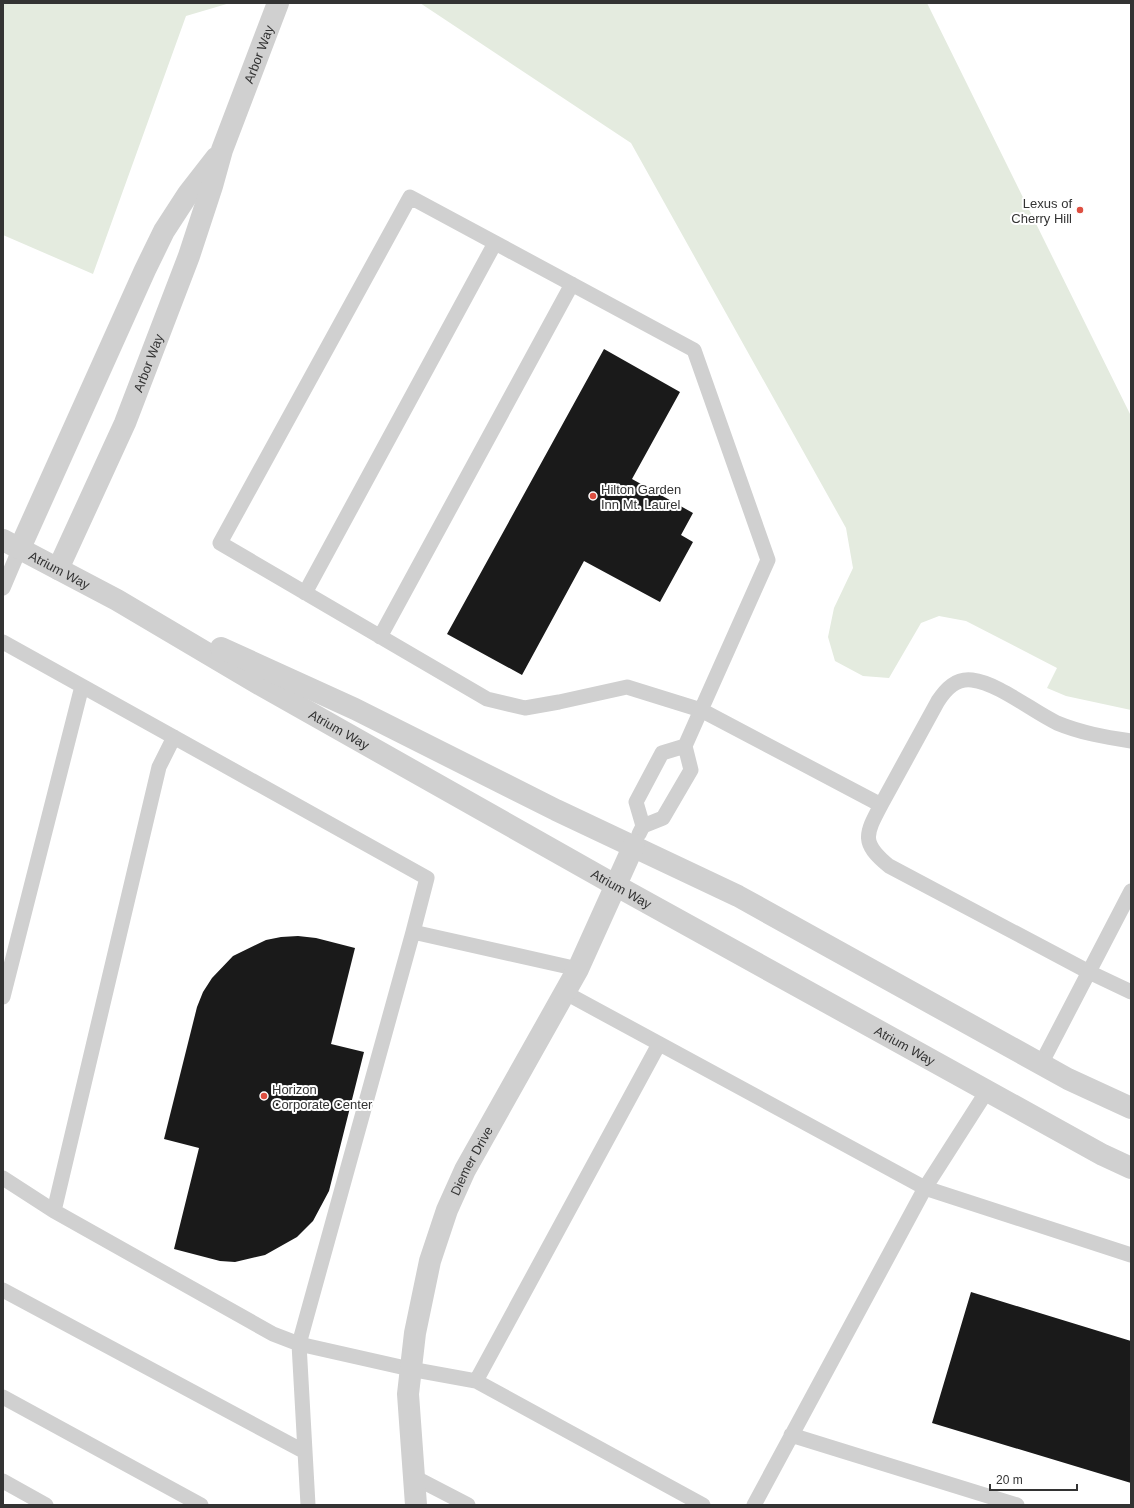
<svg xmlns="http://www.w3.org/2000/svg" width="1134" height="1508" viewBox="0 0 1134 1508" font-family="Arial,sans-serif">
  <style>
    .green { fill: #e4ebdf }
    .building { fill: #1a1a1a }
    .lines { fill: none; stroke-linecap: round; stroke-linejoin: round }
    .service { stroke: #d0d0d0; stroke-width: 15 }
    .minor { stroke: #d0d0d0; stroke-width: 22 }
    .poi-dot { fill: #de4f41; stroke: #fff; stroke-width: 1.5 }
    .labels { text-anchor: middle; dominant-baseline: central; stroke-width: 4; stroke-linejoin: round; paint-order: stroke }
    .street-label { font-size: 13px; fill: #333; stroke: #fff }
    .poi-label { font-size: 13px; fill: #333; stroke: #fff; text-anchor: start }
  </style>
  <rect width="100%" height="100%" fill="#fff"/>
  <path class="green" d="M3 3H230L186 16 93 274 3 235Z
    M420 3H927L1131 416V710L1066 696 1047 688 1057 668 966 621 939 616 921 623 889 678 863 676 835 661 828 637 834 608 853 568 846 528 631 143Z"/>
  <path class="building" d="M604 349 680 392 632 479 693 513 681 535 693 542 660 602 584 561 522 675 447 634Z
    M298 936 316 938 355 948 331 1044 364 1052 329 1191 313 1221 297 1237 265 1255 235 1262 220 1261 174 1249 199 1148 164 1139 197 1007 203 992 212 978 233 956 266 940 281 937Z
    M971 1292 1131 1341V1483L932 1423Z"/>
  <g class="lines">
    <path class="service" d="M410 197 694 350 768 560 701 710 627 687 559 702 525 708 487 699 220 543Z
      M3 588 20 548
      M305 593 495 243
      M380 637 572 284
      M3 642 427 878 413 932 578 969
      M881 805 938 701C946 689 956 678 972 680 998 683 1032 711 1057 723 1081 733 1105 737 1131 741
      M643 826 663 818 691 770 685 746 701 710 881 805C865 835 861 843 889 866L1089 972 1131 992
      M639 834 643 826 636 802 662 753 685 746
      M564 992 925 1188 987 1091
      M3 997 82 686
      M1041 1064 1131 891
      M3 1178 54 1211 273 1334 299 1344 413 932
      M54 1211 159 767 174 737
      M3 1290 305 1452
      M476 1381 703 1505
      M3 1397 201 1505
      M791 1435 1017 1505
      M414 1477 468 1505
      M3 1481 46 1505
      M308 1505 299 1344 410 1369 476 1381 659 1044
      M754 1505 925 1188 1131 1255"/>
    <g class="minor">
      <path id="s1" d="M3 540 117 600 259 684 615 885 1103 1155 1131 1168"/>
      <path d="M20 548 145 270 164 231 188 194 216 158"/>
      <path id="s2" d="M58 569 125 423 189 256 212 186 222 150 278 3"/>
      <path d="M221 648 355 709 556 810 738 896 1068 1079 1131 1108"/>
      <path id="s3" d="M416 1505 408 1394 415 1333 430 1261 447 1210 465 1170 578 969 634 845"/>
    </g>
  </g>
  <g class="poi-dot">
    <circle cx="1080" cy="210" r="4"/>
    <circle cx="593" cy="496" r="4"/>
    <circle cx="264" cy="1096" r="4"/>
  </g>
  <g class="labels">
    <g class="street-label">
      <text stroke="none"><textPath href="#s2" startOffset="553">Arbor Way</textPath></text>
      <text stroke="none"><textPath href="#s2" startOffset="225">Arbor Way</textPath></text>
      <text stroke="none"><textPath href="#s1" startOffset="64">Atrium Way</textPath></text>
      <text stroke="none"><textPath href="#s1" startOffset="386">Atrium Way</textPath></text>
      <text stroke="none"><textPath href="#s1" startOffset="710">Atrium Way</textPath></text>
      <text stroke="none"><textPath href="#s1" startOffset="1034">Atrium Way</textPath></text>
      <text stroke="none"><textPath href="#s3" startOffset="355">Diemer Drive</textPath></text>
    </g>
    <g class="poi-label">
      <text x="1072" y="203" text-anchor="end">Lexus of<tspan x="1072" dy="15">Cherry Hill</tspan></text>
      <text x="601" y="489">Hilton Garden<tspan x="601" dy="15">Inn Mt. Laurel</tspan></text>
      <text x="272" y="1089">Horizon<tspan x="272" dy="15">Corporate Center</tspan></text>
    </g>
  </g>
  <rect width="1134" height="1508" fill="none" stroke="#333333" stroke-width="8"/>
  <path d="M990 1484v6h87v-6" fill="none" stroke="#333333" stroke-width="2"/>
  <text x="996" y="1484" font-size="12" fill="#333333" stroke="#ffffff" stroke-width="3" paint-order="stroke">20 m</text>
</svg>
